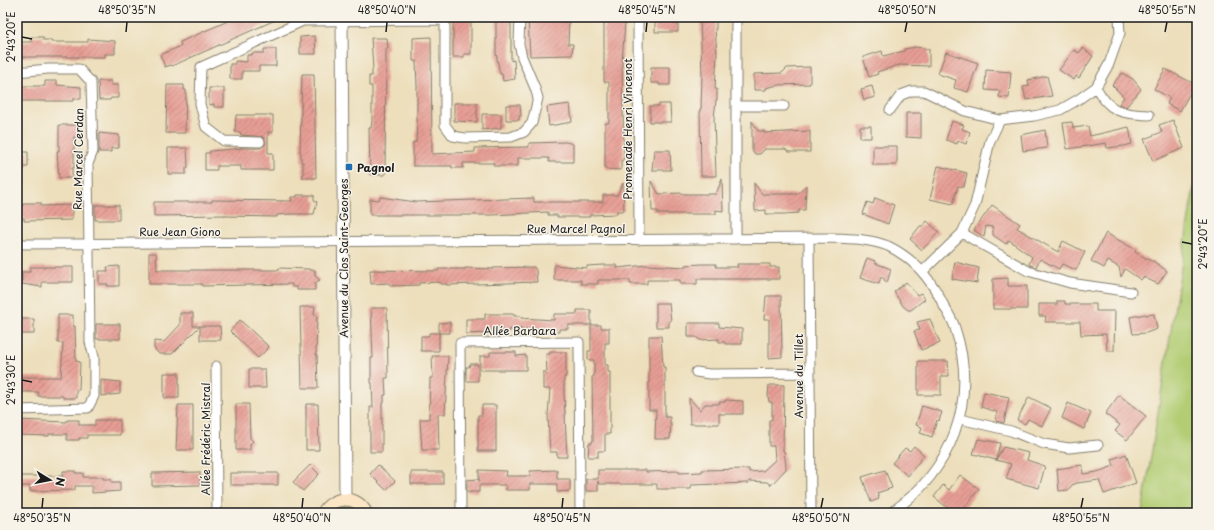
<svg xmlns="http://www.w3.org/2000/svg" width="1214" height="530" viewBox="0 0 1214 530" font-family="'Playpen Sans',sans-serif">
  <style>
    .grass { fill: #b2cd73; stroke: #677448 }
    .building { fill: url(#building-hatch) }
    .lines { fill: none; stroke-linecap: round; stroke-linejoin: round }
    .minor-casing { stroke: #847e6c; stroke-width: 11 }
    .tertiary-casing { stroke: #847e6c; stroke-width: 13 }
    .secondary-casing { stroke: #847e6c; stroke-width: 14 }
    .minor { stroke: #fff; stroke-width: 9 }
    .tertiary { stroke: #fff; stroke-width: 11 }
    .secondary { stroke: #fce5c4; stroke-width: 12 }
    .ticks { fill: none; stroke: #1c1c1c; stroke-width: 1.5 }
    .poi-dot { fill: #1f6fb2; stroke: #f7f3e8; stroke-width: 1.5 }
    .labels { text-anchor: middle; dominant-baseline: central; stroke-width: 3; stroke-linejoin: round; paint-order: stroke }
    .street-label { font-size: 11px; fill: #1c1c1c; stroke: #f7f3e8 }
    .poi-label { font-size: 11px; font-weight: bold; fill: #1c1c1c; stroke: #f7f3e8; text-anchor: start }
    .neatline { fill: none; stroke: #1c1c1c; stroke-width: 1.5 }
    .ticks-label { font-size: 10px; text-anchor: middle; fill: #1c1c1c }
  </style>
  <defs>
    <pattern id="building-hatch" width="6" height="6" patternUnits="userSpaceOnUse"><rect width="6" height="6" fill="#e79e94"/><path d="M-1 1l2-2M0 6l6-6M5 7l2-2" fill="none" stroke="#ba8078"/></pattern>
  </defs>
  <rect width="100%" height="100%" fill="#f7f3e8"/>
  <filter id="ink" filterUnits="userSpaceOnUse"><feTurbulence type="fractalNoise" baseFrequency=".025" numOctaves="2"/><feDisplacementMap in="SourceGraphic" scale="8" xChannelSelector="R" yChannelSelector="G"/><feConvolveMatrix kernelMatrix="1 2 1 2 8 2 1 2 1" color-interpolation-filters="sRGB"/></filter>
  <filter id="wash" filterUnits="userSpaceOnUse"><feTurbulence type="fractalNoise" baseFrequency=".012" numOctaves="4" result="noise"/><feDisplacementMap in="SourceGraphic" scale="16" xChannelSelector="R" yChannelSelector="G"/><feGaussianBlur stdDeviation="0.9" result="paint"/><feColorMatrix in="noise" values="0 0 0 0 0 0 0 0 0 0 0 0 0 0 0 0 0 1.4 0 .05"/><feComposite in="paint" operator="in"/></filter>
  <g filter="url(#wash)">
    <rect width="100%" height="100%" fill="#eddfbc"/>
    <path class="grass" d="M1197 167V513H1142Z
      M344 505 350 506 359 513H329L338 506Z"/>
    <g id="blocks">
      <path class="building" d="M237 17H282L172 66 171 65 165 67 160 55 181 46 180 42Z
        M453 17H471V54H464V57H453Z
        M497 17H510L511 19V61L514 60 515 79 503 81 502 74H500L496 53V19H497Z
        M528 17H569L568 44H573L572 55 530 56Z
        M604 17H620V19H622V23H625L622 62 624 156 623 160 621 161V170L605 169V123H609V82H604Z
        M655 17H678V32H655Z
        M700 17H713V19H716V29H715L717 54 715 89H717V100H716L714 119 716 176H701L700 109H701L702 76Z
        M315 36 316 54H300V37Z
        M31 37H43V40H51V42H88V39L115 41V54H105V57H17V42H31Z
        M431 37 432 154 475 152V148L529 147V143L566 142 573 144V162H549V158H518V166H494V163H463V168H452V166H413V142H416L417 124V86L416 61H413V38Z
        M371 38H387L388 49H386L385 175H370L369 128H371L372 121V86H369V76H372V69H373Z
        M916 47 929 49V66L899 65 877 72 878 74 869 77 863 57 882 51 883 56 904 51V49Z
        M1083 48 1093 56 1079 78 1076 76 1074 80 1059 70 1074 50 1079 53Z
        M264 49H276V66H259V71H242V79H230V64H235V61L247 62V55H252V53H264Z
        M946 52 978 63 968 92 954 88 956 80 938 74Z
        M651 67H670V85H659V83H651Z
        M810 67V84L778 85 766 88V90H754V74L782 73 787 68Z
        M1165 69 1195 84 1180 111 1167 104 1170 98 1154 89Z
        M986 70 1011 72 1009 98 999 97 1000 91 985 90Z
        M1122 73 1133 79 1141 89 1126 107 1119 104 1124 97 1112 85Z
        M302 74H314L316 178H303V162H301V152H300Z
        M1047 76 1052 96 1026 100 1023 87 1029 86 1028 80Z
        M45 81H57V85L81 87V99H73V101H17V86H45Z
        M98 81H111V85H118V98H111L110 100H99Z
        M167 85H184V90H186L185 133H166Z
        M872 86 875 97 864 100 861 89Z
        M209 88H224V107H214V104L209 105Z
        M454 103H477V122L454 121Z
        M570 104 572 122 549 126 547 107Z
        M659 104H670L671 122H650V106H659Z
        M506 105H520L521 116H519V120H506Z
        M906 113H921V138L906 137Z
        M482 114H501V128L482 130Z
        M236 115H273V132H268V153H273V170H241V166H217V170H205V153H210V151L242 148H260L265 145V140L263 137 241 135 240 132H235Z
        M1173 120 1184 148 1153 161 1144 139 1162 132 1159 125Z
        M752 121 758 131H764V133L810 131V152H789L785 149H765L760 154H755L752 150Z
        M952 121 964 125 962 129 970 132 966 144 958 141 957 144 946 140Z
        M1072 122 1073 128 1088 126 1090 136 1129 127 1132 144 1124 146 1107 148 1106 143 1067 149 1063 123Z
        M59 125H79V137H74V168H72V178H59L57 151H59Z
        M860 126H871V138H860Z
        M1045 130 1047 148 1023 151 1021 135Z
        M99 133 119 135V148H111V152H99Z
        M873 146H897V165H873Z
        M168 148H187L188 168H186V174H168Z
        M654 150H670L671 170H652Z
        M17 152H28V167H17Z
        M938 166 967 173 964 187 958 186 953 204 930 199Z
        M722 179 723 211 716 210V214H658V211H652L651 181 659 194 682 193 684 194H716Z
        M623 183 624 211H617V214L590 215V217H557V215H548V212L492 215H370V199L379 200 380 197 416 202 534 198V202H603V195H617Z
        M754 183 762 194H798L806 185 805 210H799V213L785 214H766V210L755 211Z
        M297 195H314V200L317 202 314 214H288L277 215V217L225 216V215L154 216V202H212V200L292 201 291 197H297Z
        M875 198 894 205 888 224 863 214 867 202 873 204Z
        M24 203H41V206L72 205V220L24 221V218H17V205H24Z
        M95 205H119V220H95Z
        M992 205 1020 224 1017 228 1058 252 1063 241 1085 252 1076 270 1062 264 1059 269 1040 259 1036 267 1030 265 1029 264 1032 257 1009 240 1006 244 993 235V227L986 226 984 237 974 230Z
        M927 221 939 232 922 250 910 239 920 226H923Z
        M1106 233 1136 250 1135 252 1151 261H1153L1167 271 1158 284 1143 277 1141 280 1125 269 1121 277 1119 267 1108 261 1104 268 1091 261Z
        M149 253H156L157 270H278L279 268 309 269V270H315V276L320 280 315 283V290H297V287H292V284L202 286V284H149Z
        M867 258 875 261V263L891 269 887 283 881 276 879 284 860 278Z
        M955 262 979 268 977 283 952 279Z
        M702 264H716V267H738L737 264H770V267H779V279H697V284H680V280H647V284H630V280H598V284H581V280H554V265L587 268V266L603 265H617V268L647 265 685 267V265Z
        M119 266V286H107L108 284H99V271H108L107 267Z
        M30 267H73V282H42V287L22 284V272H30Z
        M534 267 536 270 537 282 447 285V284H440V282L419 283V285L390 286 389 283 371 284 370 270 438 271V269H465V268L493 269V268Z
        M1008 278V286H1027V309H993V279Z
        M906 282 917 295 921 293 925 299 911 310H908L903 306 894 292Z
        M766 296H781L782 357 769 358V319H764Z
        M1057 301H1065V304H1096V311H1115L1114 351H1107L1106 334 1081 335 1080 322H1045L1046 316H1039V304H1057Z
        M656 303H669L671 321H669V327H656Z
        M300 307H315L314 315H317L316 355H317L318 388H302Z
        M371 308H387L388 378H385L386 395H384V403H382V452H370V407H373L372 383H371V358H373Z
        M577 310H591V325H568V329H559V332L527 333V329H510V331H490V333L466 334V319H485V314H514V316H521V318L554 320V314H577Z
        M180 313H193V326H200L172 354H159L154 348V341L164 342 180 325Z
        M1146 314V315L1154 314 1157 329 1146 333 1133 334 1130 317Z
        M58 315H73V326H75L76 361 80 362 79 390H76V398H63V396H38V392H17V377H61L63 343H58Z
        M17 319H34V334H17Z
        M930 319 940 343 921 350 914 331 920 330 917 322Z
        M240 320 269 347 258 358 230 331Z
        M450 322V333H439V351H421V336H429V333H439V323Z
        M688 323H719V327L742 329V344H725V342H719V339L700 340 696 337H688Z
        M96 324H120V339H96Z
        M591 325H601V328H609V343H605V365H608V372H610V434H605V451H598V457H588L589 443H592L593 440 592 377 594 376V360H588V351H591Z
        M200 326H220L221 340H200Z
        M649 336H661L663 367H665V417H670V423H671L670 439H655L656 410H649Z
        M490 352H516V356L526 355V370H480V356H490Z
        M550 352H566V377H564V394L567 457H557V452H550L548 416 550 389H543V372H547L546 354H550Z
        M432 356H448L445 414H438L439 450H422L420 419H429L430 378H433Z
        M918 361H948L949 376H941V395H918Z
        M470 364H478V381H466V367H469Z
        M249 369H265L266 388H249Z
        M164 373H179V398H164Z
        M101 380 120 382V394L101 396Z
        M769 385H784L783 451H784L786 466V469L771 485 767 482 749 481V483L691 485V489H657V484H598V481V491H586V479H598V470H646V472L679 471V473L702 472V470L749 469V472L763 471 775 460 774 446H769V420H772V402H769L768 396Z
        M984 392 1009 397 1004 423 996 421 997 412 981 407Z
        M1119 395 1146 416 1127 440 1115 431 1120 425 1105 414Z
        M1029 397 1051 408 1042 426 1028 419 1025 424 1017 420Z
        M689 398 700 410 705 404H719V402H725V400L743 401V414H719V424H690Z
        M1068 403 1091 413 1084 429 1062 418Z
        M236 404H249L250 438 253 441 250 444V450H236Z
        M306 404H318L319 450H306Z
        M178 405H193V450H176Z
        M482 405H496V451H478V415H482Z
        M922 406 942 412 939 421 937 420 932 437 920 433 922 427 916 425Z
        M17 420 67 422V420H79V425H95V420H120V435H87V438H79V440H67V434H49V436L17 435Z
        M978 439 1000 443 996 460 973 454Z
        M914 446 924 455 908 476 892 463 905 448 910 451Z
        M1003 447 1029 453 1027 460 1045 466 1039 488 1006 479 1011 464 996 460Z
        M1126 454 1136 483 1104 494 1099 480 1077 483 1072 485 1068 490 1059 491 1057 469 1082 465 1083 474 1097 472 1114 466 1112 459Z
        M310 465 319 474 303 491 293 482Z
        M378 465 395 481 386 490 370 474Z
        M479 470 507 471 506 476H530V471L557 470V479H570V491L557 492V484H530V490H506V485H479V492H467V480L479 479V481Z
        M885 470 892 488 877 493 879 499 871 502 862 477Z
        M63 471H75V473H83V477H103V479H111V482H120V491L92 493V486H75V490L30 491V486H17V476H63Z
        M200 472V485L152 486V473Z
        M411 472H443V484H411Z
        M230 473H278V485H230Z
        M960 475 979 489 960 513H954L934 497 943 485 949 490Z"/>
    </g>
  </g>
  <g filter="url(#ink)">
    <use href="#blocks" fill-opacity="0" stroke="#847e6c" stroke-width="1"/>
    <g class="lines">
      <g class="minor-casing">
        <path id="minor" d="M445 17V125L453 136 465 138 511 137 524 132 532 123 538 98 535 88 522 57 519 44 520 17
          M638 17 639 240
          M736 17V239
          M17 72 48 69H79L91 82 93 151 88 164 90 342 94 357V396L88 408 17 410
          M1096 87C1109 112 1121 114 1149 115
          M737 106H784
          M890 110 901 95 912 91H924L965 111 1000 120
          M260 142 224 141 206 127 200 104 201 67 303 21 445 20
          M962 233 1028 271 1070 283 1131 292
          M809 239 811 513
          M17 244 834 238C852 239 871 239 888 246 913 258 931 279 943 304 947 312 953 320 955 328 979 400 952 472 890 513
          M923 271 962 233 975 205 990 141 1000 120 1034 116 1060 110 1079 99 1096 87 1109 64 1120 33 1119 17
          M216 366 217 513
          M696 372 709 374 809 373
          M960 419 1011 431 1044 444 1069 448 1098 445
          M461 513 460 343 579 342 580 513"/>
      </g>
      <g class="tertiary-casing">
        <path id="tertiary" d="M342 17 345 499"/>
      </g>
      <g class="secondary-casing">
        <path id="secondary" d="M323 513C332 496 357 494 366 513"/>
      </g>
      <use href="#minor" class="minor"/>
      <use href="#tertiary" class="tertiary"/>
      <use href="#secondary" class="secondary"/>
    </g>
  </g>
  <path class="ticks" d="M126 32 127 22M386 32 387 22M646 32 647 22M905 32 907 22M1165 32 1167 22M22 37 32 39M1182 242 1192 244M22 380 32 382M42 508 43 498M302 508 303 498M562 508 563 498M821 508 823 498M1081 508 1083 498"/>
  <rect class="poi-dot" x="345" y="163" width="8" height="8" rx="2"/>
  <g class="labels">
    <g class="street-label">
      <text transform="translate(627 129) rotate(-90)">Promenade Henri Vincenot</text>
      <text transform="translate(78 159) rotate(-89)">Rue Marcel Cerdan</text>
      <text x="576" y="228">Rue Marcel Pagnol</text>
      <text x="180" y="231">Rue Jean Giono</text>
      <text transform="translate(343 258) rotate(-90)">Avenue du Clos Saint-Georges</text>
      <text x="520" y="330">Allée Barbara</text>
      <text transform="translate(798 376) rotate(-90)">Avenue du Tillet</text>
      <text transform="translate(205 439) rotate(-90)">Allée Frédéric Mistral</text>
    </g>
    <g class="poi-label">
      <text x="357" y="167">Pagnol</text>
    </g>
  </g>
  <rect width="1214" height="530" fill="none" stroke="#f7f3e8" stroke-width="44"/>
  <g transform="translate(50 480) rotate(100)" stroke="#f7f3e8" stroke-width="3" paint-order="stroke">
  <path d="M0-3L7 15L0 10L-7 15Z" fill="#1c1c1c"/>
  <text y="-6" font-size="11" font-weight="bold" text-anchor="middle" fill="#1c1c1c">N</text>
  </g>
  <rect x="22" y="22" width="1170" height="486" class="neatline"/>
  <g class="ticks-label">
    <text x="127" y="14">48°50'35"N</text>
    <text x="387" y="14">48°50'40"N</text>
    <text x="647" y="14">48°50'45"N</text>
    <text x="907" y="14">48°50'50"N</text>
    <text x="1167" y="14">48°50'55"N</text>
    <text transform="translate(11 37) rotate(-90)" y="4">2°43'20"E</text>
    <text transform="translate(1203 244) rotate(-90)" y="4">2°43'20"E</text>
    <text transform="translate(11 380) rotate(-90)" y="4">2°43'30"E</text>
    <text x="42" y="522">48°50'35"N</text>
    <text x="302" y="522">48°50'40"N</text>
    <text x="562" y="522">48°50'45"N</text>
    <text x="821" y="522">48°50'50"N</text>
    <text x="1081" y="522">48°50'55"N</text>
  </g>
</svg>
